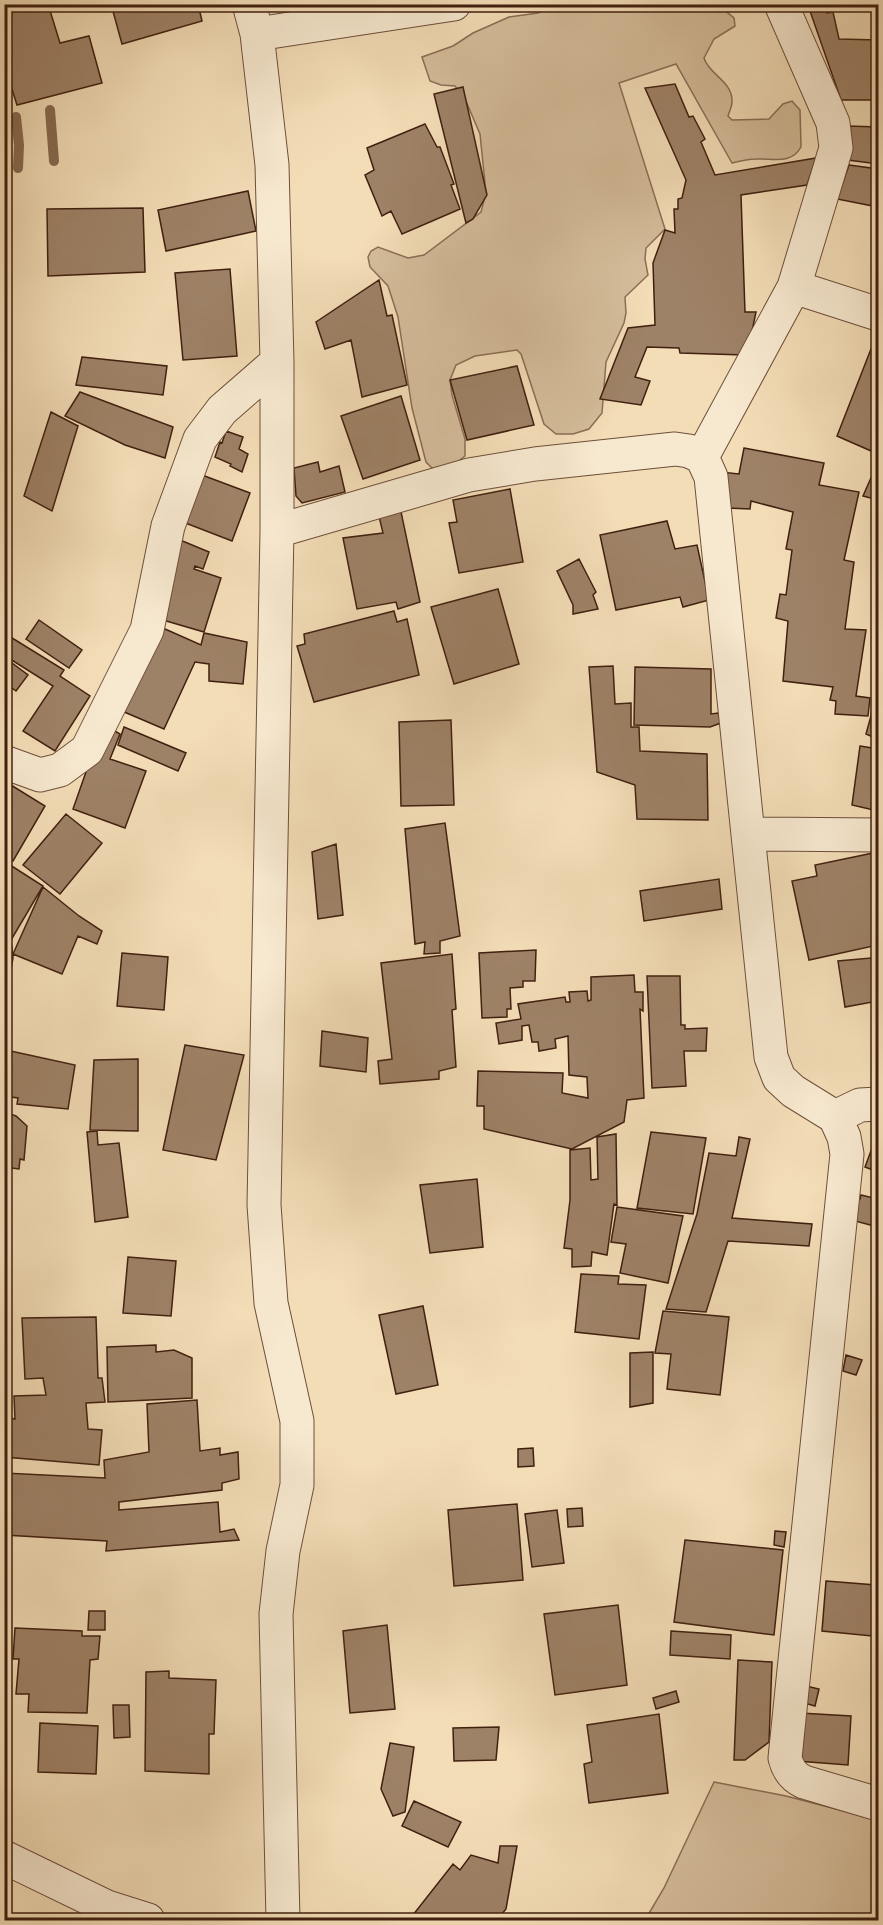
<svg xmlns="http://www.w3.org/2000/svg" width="883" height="1925" viewBox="0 0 883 1925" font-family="'Libre Caslon Text',serif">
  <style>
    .green { fill: #d5bd9b; stroke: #8b6e56; stroke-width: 1.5 }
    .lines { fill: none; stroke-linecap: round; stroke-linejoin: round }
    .stream { stroke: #876b52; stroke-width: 10 }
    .building { fill: #9e8267; stroke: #412010; stroke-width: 1.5 }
    .minor-casing { stroke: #6e4f3a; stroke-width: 35 }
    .minor { stroke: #f7e9d0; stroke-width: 33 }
  </style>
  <rect width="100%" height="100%" fill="#f3ddb7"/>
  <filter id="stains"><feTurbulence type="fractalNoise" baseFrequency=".00333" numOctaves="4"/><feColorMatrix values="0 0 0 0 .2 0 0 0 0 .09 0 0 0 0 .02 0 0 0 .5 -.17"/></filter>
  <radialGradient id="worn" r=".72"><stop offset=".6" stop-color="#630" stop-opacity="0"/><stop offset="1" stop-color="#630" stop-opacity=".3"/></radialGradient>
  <path class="green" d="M558 5H718L734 18 735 26 714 39 704 58C709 75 733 81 732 102 732 107 729 112 728 116L732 120 769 119 783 104 792 101 800 110 801 147C791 165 773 158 756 159 748 159 740 161 732 163L676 64 619 83 665 229 646 248 645 259 648 275 625 297 626 313 624 323 606 362 602 413 589 429 573 434H556L544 424 521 354 517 350 475 356 456 365 450 380 452 395 465 439V456C454 465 447 469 432 468L426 462 412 408 398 317 388 286 370 267 368 257 371 251 378 247 408 258 424 255 481 212 486 193 480 134 465 99 455 86 441 85 430 81 422 57 453 46 473 33 509 17 538 13Z
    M714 1782 786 1796 878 1820V1920H645L664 1888Z"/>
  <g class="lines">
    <path class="stream" d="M50 110 54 161
      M16 117 19 145 18 168"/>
  </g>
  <path class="building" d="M4 4H48L60 43 89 36 102 83 17 105 4 64Z
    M111 4H198L202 21 122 44Z
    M825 6 827 13 833 12 839 39 878 40V100H841L810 11Z
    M675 84 689 117 693 116 705 139 701 142 715 175 816 158 807 185 741 195 745 312H756L750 341 744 355 680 353 679 348 647 347 635 377 650 381 641 405 600 399 628 328 655 325 653 263 665 230 675 233 674 209H678V199L682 198 686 180 645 88Z
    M463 87 487 195 473 219 466 223 434 94Z
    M425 124 437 147H440L454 184 451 185 460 209 402 234 391 211 382 216 365 175 374 170 367 148Z
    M848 126 878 127V164L848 160Z
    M849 165 878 169V207L837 199Z
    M248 191 256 231 166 251 158 210Z
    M143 208 145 272 48 276 47 209Z
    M230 269 237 356 183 360 175 273Z
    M379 280 387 316 392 315 407 385 362 397 351 340 325 349 316 322Z
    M871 349 878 352V454L837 436Z
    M82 357 167 366 163 395 76 385Z
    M517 366 534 425 467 440 450 380Z
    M80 392 173 427 165 458 125 445 65 416Z
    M401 396 420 460 363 479 341 416Z
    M51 412 78 426 52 511 24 496Z
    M226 431 243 437 239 449 248 454 242 472 230 466 231 464 215 457 220 442 222 443Z
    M744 448 824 463 819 485 859 492 844 560 854 562 845 629 866 630 856 696 870 698 868 716 835 714 836 701 830 700 833 687 783 681 788 621 776 618 780 594 786 595 792 550 786 549 793 512 751 501 750 509 727 508 721 472 739 474Z
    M318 462 320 472 339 466 345 492 302 503 296 496 294 468Z
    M878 462V500L863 496Z
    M202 475 250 493 232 541 183 522Z
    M510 489 523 562 459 573 449 523 457 522 453 500Z
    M400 507 420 602 398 609 396 602 357 609 343 538 383 533 378 512Z
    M667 521 675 549 697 545 709 600 683 607 680 597 616 610 600 535Z
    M180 540 209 552 203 569 195 566 194 569 221 578 204 632 156 618Z
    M579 559 596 592 593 595 598 609 573 614V605L557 571Z
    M498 589 519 664 454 684 431 607Z
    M394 611 397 622 407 619 419 675 314 702 297 646 305 644 304 634Z
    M39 620 82 650 69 668 26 639Z
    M156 625 201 645 204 633 247 642 243 684 209 681V664L195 662 164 729 122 711Z
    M4 633 64 670 60 676 90 696 55 751 23 731 53 686 7 657 4 660Z
    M12 663 28 675 16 691 4 682V673Z
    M613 666 615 704 631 703V727H639L640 751 707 754 708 820 637 819 635 785 597 772 589 667Z
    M635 667 711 669V714L718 713 721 723 710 727 634 725Z
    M878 678V715L871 714Z
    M871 716 878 718V739L866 734Z
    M451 720 454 805 401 806 399 722Z
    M124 727 186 753 178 771 118 745Z
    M110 728 120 734 110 759 146 771 125 828 73 809 93 752Z
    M860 746 878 749V811L852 805Z
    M6 782 45 806 13 861 4 857Z
    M66 814 102 843 60 894 23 865Z
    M445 823 460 936 440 941V953L424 954 425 942 415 944 405 829Z
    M336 844 343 915 318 919 312 852Z
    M878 852V945L809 960 792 881 817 876 815 865Z
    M7 863 43 886 11 940 13 958 4 1007V868Z
    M719 879 722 909 644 921 640 891Z
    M43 887 79 916 102 931 97 944 78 936 62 974 13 954Z
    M536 950 535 981H523V987L510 988 511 1009H507V1017L482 1018 479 953Z
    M122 953 168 957 164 1010 117 1006Z
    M452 954 456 1009 452 1010 456 1067 439 1071V1079L380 1084 378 1061 392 1059 381 963Z
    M871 958 878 1001 845 1007 838 961Z
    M634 975 635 992H643V1011L640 1009 644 1098 627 1100 624 1122 572 1149 484 1129V1106H477L478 1071 563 1073 562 1093 588 1098 587 1077 569 1075 568 1036 555 1039 556 1048 539 1051 538 1042H532L529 1025 522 1026V1040L499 1044 496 1023 521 1019 518 1004 565 997 566 1002H570L569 992 587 991 588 1001 591 1000V977Z
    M647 976H680L681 1025H685V1029L707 1028 706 1051H684L686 1086 652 1088Z
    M322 1031 368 1038 366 1072 320 1066Z
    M185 1045 244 1055 216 1160 163 1150Z
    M6 1050 75 1065 68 1109 17 1104 18 1098 4 1096Z
    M138 1059V1131L90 1130 94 1060Z
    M4 1112 16 1116 27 1126 24 1160 20 1159 19 1169 4 1167Z
    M97 1131 98 1145 119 1143 128 1217 95 1222 87 1132Z
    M651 1132 706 1138 693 1214 637 1208Z
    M878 1132V1172L865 1167Z
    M616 1134 617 1205 614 1204 607 1255 592 1252 591 1266 572 1267V1249L564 1248 570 1200V1150L590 1148 591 1180 598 1179 597 1137Z
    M739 1137 750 1139 732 1218 812 1224 809 1246 728 1241 706 1312 666 1309 697 1214 709 1153 736 1156Z
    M477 1179 483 1247 430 1253 420 1185Z
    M861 1195 878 1199V1227L855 1221 854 1198 860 1199Z
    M617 1207 683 1216 668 1283 620 1273 626 1244 611 1242Z
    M128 1257 176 1261 171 1316 123 1313Z
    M581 1274 619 1276 618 1284 646 1285 639 1339 575 1332Z
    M423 1306 438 1385 396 1394 379 1315Z
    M663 1311 729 1317 720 1395 667 1389 671 1354 655 1353Z
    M96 1317 98 1378H102L105 1402 86 1403 88 1429 102 1430 99 1465 4 1457V1417L15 1419 14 1396 46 1395 43 1378 25 1379 22 1318Z
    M156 1345V1352L174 1350 192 1358V1398L108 1402 107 1347Z
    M653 1352V1403L630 1407V1353Z
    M846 1355 862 1360 856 1375 843 1371Z
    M197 1400 200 1451 220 1448V1455L238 1452 239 1479 222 1483V1490L119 1502V1510L218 1502 220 1532 234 1529 239 1540 106 1551 107 1541 4 1535V1473L105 1478 104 1460 149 1452 147 1404Z
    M533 1448 534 1466 518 1467V1449Z
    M517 1504 523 1580 454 1586 448 1510Z
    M582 1508 583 1526 568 1527 567 1509Z
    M557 1510 564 1563 532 1567 525 1514Z
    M775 1531 786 1532 784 1547 774 1545Z
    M685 1540 783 1550 774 1635 674 1622Z
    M826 1581 876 1585 872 1636 822 1631Z
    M618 1605 627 1685 555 1695 544 1614Z
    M89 1611H105V1630H88Z
    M387 1625 395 1709 350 1713 343 1631Z
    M15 1628 82 1631V1636H100L98 1659 90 1660 87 1713 28 1712 29 1694H16L19 1659H13Z
    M671 1631 731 1635 730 1659 670 1655Z
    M738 1660 772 1662 769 1742 745 1760H734Z
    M169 1671V1678L216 1680 214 1734H209V1774L145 1771 146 1672Z
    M806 1686 819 1689 815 1706 801 1702Z
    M676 1691 679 1702 656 1709 653 1698Z
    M113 1705H129L130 1737 114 1738Z
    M800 1713 851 1716 848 1765 797 1761Z
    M659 1714 668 1793 589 1803 584 1764 592 1762 587 1725Z
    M40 1723 98 1726 96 1774 38 1772Z
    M499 1727 496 1760 454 1761 453 1728Z
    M390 1743 414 1747 405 1812 393 1816 381 1789Z
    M414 1801 461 1822 448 1847 402 1826Z
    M500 1846H517L506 1909 497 1920H409L453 1864 460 1870 471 1855 498 1863Z"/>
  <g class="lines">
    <g class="minor-casing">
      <path id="minor" d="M249 4 257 34 272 165 277 362V531L264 1205 271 1303 297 1421V1485L283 1551 276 1614 283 1920
        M257 34 454 4
        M794 287 878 314
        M702 457 794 287 836 148 833 123 781 4
        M277 531 469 475 535 464 675 449 689 451 702 457 711 477 771 1057 779 1078 793 1091 835 1117 844 1137 847 1154 785 1758C788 1770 793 1777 804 1782L878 1804
        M4 762 40 775 60 770 87 750 147 630 168 526 200 439 222 410 277 362
        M748 834 878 835
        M835 1117 860 1105 878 1104
        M4 1857 107 1907 148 1920"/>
    </g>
    <use href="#minor" class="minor"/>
  </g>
  <rect width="883" height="1925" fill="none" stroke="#f3ddb7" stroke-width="24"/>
  <rect x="6" y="6" width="871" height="1913" fill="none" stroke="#412010" stroke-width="3"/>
  <rect x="12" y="12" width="859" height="1901" fill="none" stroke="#412010" stroke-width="1.5"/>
  <rect width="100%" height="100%" filter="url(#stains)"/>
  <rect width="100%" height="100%" fill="url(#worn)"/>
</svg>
